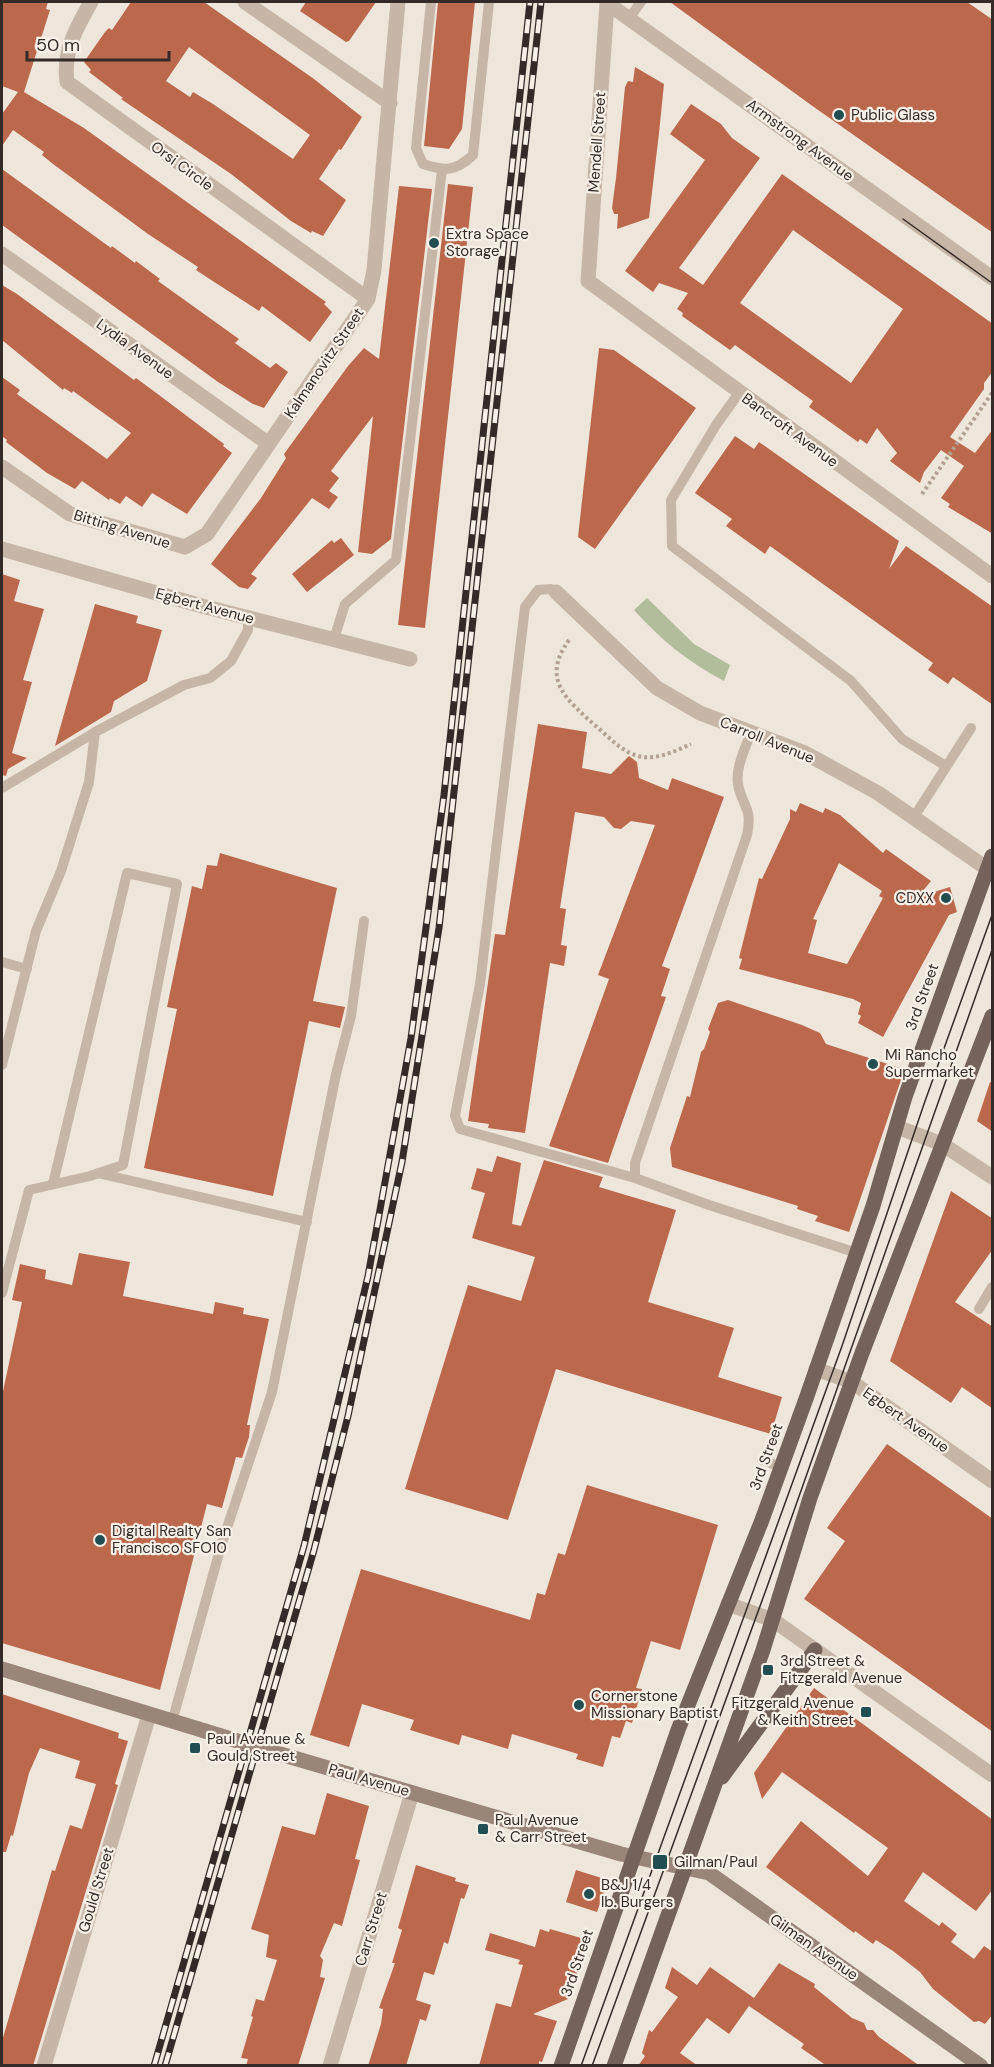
<svg xmlns="http://www.w3.org/2000/svg" width="994" height="2067" viewBox="0 0 994 2067" font-family="'DM Sans',sans-serif">
  <style>
    .green { fill: #b2bd9c }
    .building { fill: #bb684d; fill-rule: evenodd }
    .lines { fill: none; stroke-linecap: round; stroke-linejoin: round }
    .path { stroke: #b2a093; stroke-width: 4; stroke-dasharray: 3 3; stroke-linecap: butt }
    .lane { stroke: #c6b6a8; stroke-width: 10 }
    .street { stroke: #c6b6a8; stroke-width: 15 }
    .secondary { stroke: #99857a; stroke-width: 15 }
    .primary { stroke: #74635a; stroke-width: 15 }
    .tram { stroke: #342b28; stroke-width: 1.5 }
    .rail-casing { stroke: #342b28; stroke-width: 7 }
    .rail { stroke: #f7f0e7; stroke-width: 4.5; stroke-dasharray: 14; stroke-linecap: butt }
    .secondary-bridge { stroke: #99857a; stroke-width: 15 }
    .poi-dot { fill: #214e51; stroke: #f7f0e7; stroke-width: 2 }
    .labels { text-anchor: middle; dominant-baseline: central; stroke-width: 4.5; stroke-linejoin: round; paint-order: stroke }
    .poi-label { font-size: 15px; fill: #342b28; stroke: #f7f0e7; text-anchor: start }
    .street-label { font-size: 15px; fill: #342b28; stroke: #f7f0e7 }
  </style>
  <rect width="100%" height="100%" fill="#efe6db"/>
  <path class="green" d="M647 598 694 644 730 665 724 681C688 662 661 640 634 610Z"/>
  <path class="building" d="M2 2H48L46 9 50 10 24 92 84 128 326 302 324 304 332 312 310 342 262 306 259 311 205 276 196 270 198 267 148 234 53 164 42 155 44 152 13 130 2 146V114L18 92 2 86Z
    M131 2H204L314 79 362 117 341 150 339 149 319 179 346 200 323 236 312 231 311 233 291 221 231 174 121 99 123 98 89 72 91 70 84 62 105 32 109 28 112 30ZM189 47 310 135 293 159 213 104 193 92 190 97 166 81Z
    M306 2H376L349 41 346 42 300 11Z
    M438 2H475L462 129 449 149 424 146Z
    M670 2H967L993 20V233L811 105Z
    M635 67 664 84 659 133 649 218 617 229 618 214H614L612 208 616 178 625 87 628 81 633 82Z
    M691 104 721 124 732 138 760 158 679 268 703 285 782 174 993 324V371L984 383V389L950 437 975 453 993 429V534L948 507 950 504 941 498 964 466 941 450 924 472 920 483 890 461 897 453 877 428 867 444 860 439 858 442 809 407 813 401 746 353 735 345 730 350 682 316 683 313 677 309 688 293 659 283 653 292 625 271 705 160 670 134ZM793 230 903 309 851 383 740 303Z
    M2 169 111 248 112 246 135 263 136 261 160 279 158 281 239 339 235 343 270 368 276 363 288 372 264 408 253 404 218 382 2 225Z
    M448 184 473 187 425 628 398 625Z
    M399 186 432 189 391 539 372 554 358 552 373 416 331 471 339 478 329 491 338 497 329 509 312 498 251 574 257 578 248 589 239 587 211 564 261 498 286 458 284 454 348 366 364 348 379 359Z
    M2 285 17 294 134 380 136 378 159 395 224 444 223 446 232 453 187 514 152 493 142 507 126 496 120 504 110 498 109 500 82 481 75 489 47 473 6 442 7 440 2 436V377L20 390 17 394 107 459 131 433 73 391 72 393 64 388 63 390 2 340Z
    M599 348 614 350 696 408 595 549 578 537Z
    M735 436 754 449 759 442 899 541 889 569 906 546 993 607V705L953 677 948 684 928 670 933 663 770 546 765 554 726 526 732 519 695 493Z
    M341 538 354 555 307 592 292 574 332 540 334 543Z
    M2 574 20 580 14 601 44 609 23 680 32 682 12 753 27 758 8 769 6 776 2 775Z
    M95 604 138 616 136 623 162 630 147 681 114 701 111 712 55 746Z
    M538 724 587 732 582 768 611 774 629 756 637 762 639 778 668 790 672 778 724 797 662 966 670 969 661 996 666 997 608 1163 549 1146 609 979 598 975 655 825 631 821 621 829 614 828 604 817 575 812 560 908 566 909 561 945 567 946 564 966 550 963 525 1133 488 1128 489 1124 468 1121 495 934 505 935Z
    M800 803 823 813 825 808 840 815 883 853 886 849 931 881 918 897 950 887 957 912 949 915 883 1037 858 1023 861 1016 858 1014 861 1003 853 999 739 969 742 959 739 958 759 878 762 879 790 819V809L796 812ZM839 863 882 891 879 896 883 898 847 964 808 953 817 920 813 919Z
    M220 853 337 888 313 1001 345 1007 340 1028 309 1021 273 1196 144 1168 177 1009 167 1007 192 886 202 889 207 865 217 866Z
    M728 1000 802 1025 820 1033 826 1044 900 1068 903 1074 849 1232 815 1221 818 1216 797 1209 798 1206 672 1167 670 1148 687 1096 690 1097 701 1052 704 1049 710 1032 708 1029 718 1003Z
    M990 1082 993 1083V1132L977 1121Z
    M497 1156 521 1163 512 1224 521 1226 544 1160 603 1177 599 1187 676 1210 648 1302 734 1328 718 1377 782 1397 771 1434 556 1369 508 1520 405 1489 468 1285 521 1301 535 1257 472 1238 485 1193 471 1189 477 1168 492 1172Z
    M951 1191 993 1219V1249L955 1302 993 1327V1409L962 1387 951 1403 890 1361Z
    M79 1253 130 1262 123 1296 213 1314 215 1302 244 1308 243 1314 269 1319 247 1425H250L249 1437 242 1458 236 1457 222 1508 207 1504 160 1690 2 1643V1396L22 1302 12 1300 20 1264 46 1270 45 1279 72 1285Z
    M887 1444 993 1519V1732L804 1599 845 1541 827 1528Z
    M587 1485 718 1525 680 1650 651 1641 636 1688 642 1689 632 1723 626 1721 620 1738 612 1736 603 1767 576 1759 578 1754 512 1734 508 1749 462 1735 459 1745 410 1730 414 1720 362 1704 349 1747 310 1735 361 1569 530 1620 537 1593 545 1595 558 1553 565 1555Z
    M814 1688 993 1820V1889L976 1911 923 1872 904 1901 939 1926 942 1922 957 1934 951 1942 974 1959 984 1946 993 1952V2014L985 2024 979 2021 974 2022 933 1989 920 1972 893 1951 876 1940 873 1944 855 1931 854 1933 766 1867 801 1821 868 1876 888 1848 782 1772 762 1799 754 1773Z
    M2 1694 119 1733 118 1738 128 1741 115 1784 118 1785 33 2066H2V2041L52 1870 55 1871 70 1825 82 1829 96 1784 75 1778 80 1761 40 1748 29 1773 13 1836 11 1835 6 1852H2Z
    M327 1793 369 1806 355 1859 360 1860 342 1926 334 1923 320 1956 323 1960 320 1977 325 1978 298 2066H246L248 2059 241 2058 253 2017 251 2016 256 1999 264 2001 277 1960 266 1957 269 1935 251 1929 257 1910 282 1826 315 1835Z
    M416 1865 456 1878 455 1881 469 1885 464 1899 461 1898 448 1944 444 1942 434 1975 424 1972 416 2000 431 2005 426 2021 420 2019 406 2066H368L381 2024 383 2009 379 2008 395 1963H392L402 1930 398 1928Z
    M576 1870 608 1880 597 1912 566 1902Z
    M540 1929 549 1932 550 1929 588 1940 568 1999 533 2014 557 2021 542 2062 539 2061V2066H479L496 2003 511 2007 523 1965 518 1964 520 1960 485 1950 490 1933 535 1947Z
    M779 1963 815 1984 814 1987 852 2018 864 2023 867 2030H873L879 2037 920 2066H827L801 2048 804 2044 749 2006 729 2034 707 2018 680 2053 698 2066H638L645 2056 642 2053 649 2030 652 2032 678 1997 665 1988 672 1967 697 1985 710 1967 754 1998Z"/>
  <g class="lines">
    <path class="path" d="M922 494 992 393
      M569 640C540 680 567 700 597 727 610 738 621 751 638 756 656 761 675 751 691 744"/>
    <path class="lane" d="M431 2 416 148 423 164C445 171 455 172 473 155L489 2
      M629 18 641 2
      M739 393 716 425 671 500 672 546 851 681 902 739 946 766
      M556 592 551 589 538 590 525 607 480 984 455 1116 460 1129 635 1178
      M334 639 345 604 396 560 442 170
      M751 732C746 747 735 768 738 784 742 807 753 807 747 835L635 1163V1178L709 1205 857 1253
      M2 788 97 731 184 685 210 678 231 661 248 630V618
      M914 817 971 728
      M2 962 27 969
      M2 1065 36 931 61 871 89 782 95 732
      M98 1173 307 1222
      M2 1293 29 1190 90 1176 123 1165 177 884 127 873 53 1184
      M979 1309 992 1287
      M762 1460 781 1467
      M172 1722 221 1546 272 1392 336 1074 351 1016 364 921"/>
    <path class="street" d="M91 2C76 29 63 50 67 82L368 299
      M245 2 390 103
      M607 3 588 281 992 576
      M607 3 992 278
      M2 254 269 444
      M2 467 70 514 185 547 207 534 368 299 374 270 398 2
      M2 549 202 606 410 659
      M556 592 657 688 700 713 805 753 878 793 992 872
      M897 1127 942 1144 992 1177
      M816 1369 852 1382 992 1481
      M728 1604 773 1620 992 1775
      M44 2066 149 1715
      M330 2066 412 1793"/>
    <path class="secondary" d="M2 1669 205 1731
      M270 1751 621 1854 709 1873 981 2066"/>
    <path class="primary" d="M722 1777 815 1650
      M561 2066 678 1730 762 1520 807 1396 873 1206 905 1097 992 856
      M614 2066 763 1650 810 1498 862 1353 992 1016"/>
    <path class="tram" d="M903 219 992 283
      M581 2066 842 1346 924 1104 992 915
      M592 2066 767 1587 992 950"/>
    <g class="rail-casing">
      <path id="rail" d="M154 2066 304 1546 368 1276 389 1160 411 1038 444 795 530 2
        M165 2066 314 1550 348 1416 402 1162 439 928 541 2"/>
    </g>
    <use href="#rail" class="rail"/>
    <path class="secondary-bridge" d="M205 1731 270 1751"/>
  </g>
  <g class="poi-dot">
    <circle cx="839" cy="115" r="6"/>
    <circle cx="434" cy="243" r="6"/>
    <circle cx="946" cy="898" r="6"/>
    <circle cx="873" cy="1064" r="6"/>
    <circle cx="100" cy="1540" r="6"/>
    <rect x="762" y="1664" width="12" height="12" rx="3"/>
    <circle cx="579" cy="1705" r="6"/>
    <rect x="860" y="1706" width="12" height="12" rx="3"/>
    <rect x="189" y="1742" width="12" height="12" rx="3"/>
    <rect x="477" y="1823" width="12" height="12" rx="3"/>
    <rect x="652" y="1854" width="16" height="16" rx="3"/>
    <circle cx="589" cy="1894" r="6"/>
  </g>
  <g class="labels">
    <g class="poi-label">
      <text x="851" y="115">Public Glass</text>
      <text x="446" y="234">Extra Space<tspan x="446" dy="17">Storage</tspan></text>
      <text x="934" y="898" text-anchor="end">CDXX</text>
      <text x="885" y="1055">Mi Rancho<tspan x="885" dy="17">Supermarket</tspan></text>
      <text x="112" y="1531">Digital Realty San<tspan x="112" dy="17">Francisco SFO10</tspan></text>
      <text x="780" y="1661">3rd Street &amp;<tspan x="780" dy="17">Fitzgerald Avenue</tspan></text>
      <text x="591" y="1696">Cornerstone<tspan x="591" dy="17">Missionary Baptist</tspan></text>
      <text x="854" y="1703" text-anchor="end">Fitzgerald Avenue<tspan x="854" dy="17">&amp; Keith Street</tspan></text>
      <text x="207" y="1739">Paul Avenue &amp;<tspan x="207" dy="17">Gould Street</tspan></text>
      <text x="495" y="1820">Paul Avenue<tspan x="495" dy="17">&amp; Carr Street</tspan></text>
      <text x="674" y="1862">Gilman/Paul</text>
      <text x="601" y="1885">B&amp;J 1/4<tspan x="601" dy="17">lb. Burgers</tspan></text>
    </g>
    <g class="street-label">
      <text transform="translate(800 140) rotate(36)">Armstrong Avenue</text>
      <text transform="translate(597 142) rotate(-86)">Mendell Street</text>
      <text transform="translate(182 166) rotate(36)">Orsi Circle</text>
      <text transform="translate(135 349) rotate(36)">Lydia Avenue</text>
      <text transform="translate(324 363) rotate(-56)">Kalmanovitz Street</text>
      <text transform="translate(790 430) rotate(36)">Bancroft Avenue</text>
      <text transform="translate(122 529) rotate(17)">Bitting Avenue</text>
      <text transform="translate(205 606) rotate(15)">Egbert Avenue</text>
      <text transform="translate(767 740) rotate(22)">Carroll Avenue</text>
      <text transform="translate(922 997) rotate(-70)">3rd Street</text>
      <text transform="translate(906 1420) rotate(35)">Egbert Avenue</text>
      <text transform="translate(766 1457) rotate(-70)">3rd Street</text>
      <text transform="translate(369 1780) rotate(16)">Paul Avenue</text>
      <text transform="translate(96 1890) rotate(-73)">Gould Street</text>
      <text transform="translate(371 1929) rotate(-73)">Carr Street</text>
      <text transform="translate(814 1947) rotate(35)">Gilman Avenue</text>
      <text transform="translate(577 1963) rotate(-71)">3rd Street</text>
    </g>
  </g>
  <rect width="994" height="2067" fill="none" stroke="#342b28" stroke-width="6"/>
  <path d="M27 51v9h142v-9" fill="none" stroke="#342b28" stroke-width="3"/>
  <text x="36" y="51" font-size="18" fill="#342b28" stroke="#f7f0e7" stroke-width="4.5" paint-order="stroke">50 m</text>
</svg>
